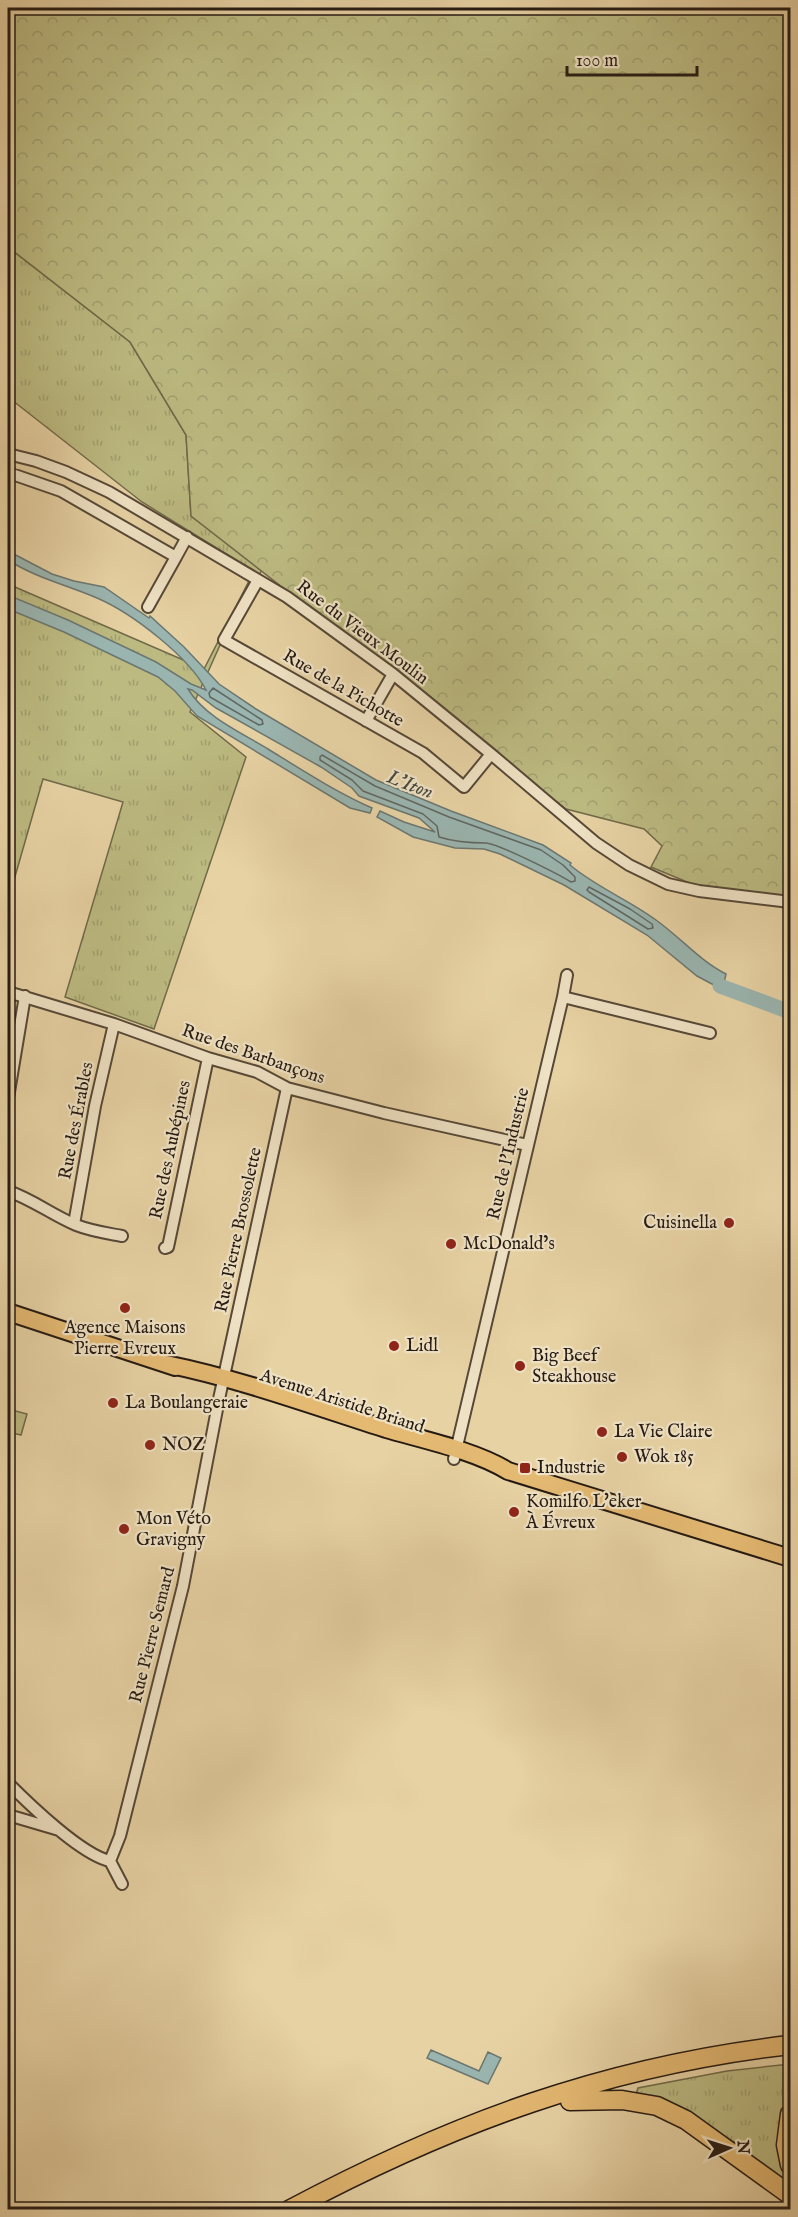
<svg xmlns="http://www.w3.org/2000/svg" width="798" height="2217" viewBox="0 0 798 2217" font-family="'IM FELL English',serif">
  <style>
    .grass { fill: url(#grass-tufts); stroke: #706a4a; stroke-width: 1.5 }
    .forest { fill: url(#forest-crowns); stroke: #706a4a; stroke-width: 1.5 }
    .pitch { fill: #bcba81; stroke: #706a4a; stroke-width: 1.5 }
    .water { fill: #9ab5b0; stroke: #6b7771; stroke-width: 1.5 }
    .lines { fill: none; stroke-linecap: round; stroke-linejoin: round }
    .shore { stroke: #606862; stroke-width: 1.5 }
    .river { stroke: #9ab5b0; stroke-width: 15 }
    .street-casing { stroke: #564837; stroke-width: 14 }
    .primary-casing { stroke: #251a13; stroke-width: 20 }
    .highway-casing { stroke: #251a13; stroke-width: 21 }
    .street { stroke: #efe2c4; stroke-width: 10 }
    .primary { stroke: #e4b972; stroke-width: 16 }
    .highway { stroke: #e4b972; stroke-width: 18 }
    .poi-dot { fill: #8f2418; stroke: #efe2c4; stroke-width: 2 }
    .labels { text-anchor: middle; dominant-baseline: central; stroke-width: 4.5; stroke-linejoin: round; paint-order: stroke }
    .street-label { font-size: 18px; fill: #251a13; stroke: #efe2c4 }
    .poi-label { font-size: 18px; fill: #251a13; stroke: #efe2c4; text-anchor: start }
    .water-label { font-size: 20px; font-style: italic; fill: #484842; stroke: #efe2c4 }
  </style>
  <defs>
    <pattern id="grass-tufts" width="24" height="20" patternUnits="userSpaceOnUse" patternTransform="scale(1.5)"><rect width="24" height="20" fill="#bcba81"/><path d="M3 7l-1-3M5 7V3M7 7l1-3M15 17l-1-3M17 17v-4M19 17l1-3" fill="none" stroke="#a19f6f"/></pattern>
    <pattern id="forest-crowns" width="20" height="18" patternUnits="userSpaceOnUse" patternTransform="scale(1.5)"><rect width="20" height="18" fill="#bcba81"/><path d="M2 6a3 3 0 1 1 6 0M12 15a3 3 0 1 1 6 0" fill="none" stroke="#a19f6f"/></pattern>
  </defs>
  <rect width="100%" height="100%" fill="#e7d2a4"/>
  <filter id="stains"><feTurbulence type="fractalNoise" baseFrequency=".00333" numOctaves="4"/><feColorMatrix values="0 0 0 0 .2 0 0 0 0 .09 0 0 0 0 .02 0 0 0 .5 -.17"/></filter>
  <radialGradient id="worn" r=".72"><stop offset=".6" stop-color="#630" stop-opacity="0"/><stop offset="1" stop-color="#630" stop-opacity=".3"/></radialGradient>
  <path class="grass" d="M8 247 130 342 186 435 191 516 263 568 225 634 190 712 246 757 154 1029 65 997 123 802 43 779 8 901V584L204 669 254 571 142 502 8 397Z
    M790 2064V2094L781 2125 782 2160 790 2176V2187L739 2145 677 2107 635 2097 638 2088 727 2071Z"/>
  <path class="forest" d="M8 8H790V900L750 895 692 884 651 867 662 846 644 829 566 809 191 516 186 435 130 342 8 247Z"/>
  <path class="pitch" d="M8 1409 27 1414 21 1435 8 1432Z"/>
  <path class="water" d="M8 551 52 574 74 581 104 587 149 618 150 616 184 647 219 684 256 709 376 780 451 811 543 845 571 863 570 865C596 887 629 900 656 920 680 937 700 961 726 974L724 983 741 990 738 998 697 976 647 935 564 885 500 854 484 849 455 848 413 837 377 817 380 811 404 822 435 832 419 818 359 796 352 788 321 767 216 708 192 690 188 689C205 717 240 732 268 749 302 770 336 792 372 808L370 813 350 808 197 716 175 691 158 677 64 632 8 609V595L68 620 156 662 191 684 206 690C189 657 132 613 97 598 67 585 36 578 8 560Z
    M431 2050 479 2071 488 2052 501 2058 488 2084 427 2058Z"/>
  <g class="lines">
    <path class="shore" d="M213 688 262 720 263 724 259 725 210 697 209 693Z
      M322 755 375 786 449 817 541 850 563 865 575 877V881L571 882C558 874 499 844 486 843 469 843 455 842 439 837L437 826 423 814 363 791 352 780 320 760V757Z
      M589 887 630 909 652 924 653 928 648 929 589 892 587 890Z"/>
    <path class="river" d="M720 986 790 1012"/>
    <g class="street-casing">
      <path id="street" d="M8 454 36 461 66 472 109 492 287 597 393 674 491 754 596 843 629 865 668 884 699 891 790 902
        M8 470 12 474 61 491 176 557 187 537
        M258 580 224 640 423 753 464 787 491 754
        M148 607 176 557
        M366 721 393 674
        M8 992 114 1024 208 1058 257 1072 287 1088 384 1113 527 1145
        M563 997 567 975
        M8 1098 25 996
        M8 1109V1120
        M8 1191C32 1199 52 1215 76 1225 91 1231 106 1233 122 1236
        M74 1224 95 1106 114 1024
        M165 1248 168 1247 208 1058
        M454 1459 563 997 710 1033
        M8 1783C30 1805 82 1855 110 1861
        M8 1815 59 1830
        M110 1861 120 1836 183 1586 219 1399 287 1088
        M110 1861 122 1884"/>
    </g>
    <g class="primary-casing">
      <path id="primary" d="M8 1312 175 1367
        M166 1364C240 1379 314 1406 386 1429 424 1440 476 1451 508 1471L790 1558"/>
    </g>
    <g class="highway-casing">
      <path id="highway" d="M570 2101 622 2100 657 2106 686 2120 790 2195
        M790 2114 786 2145 790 2165
        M289 2210C452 2123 606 2066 790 2045"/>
    </g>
    <use href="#street" class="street"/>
    <use href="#primary" class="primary"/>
    <use href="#highway" class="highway"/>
  </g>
  <g class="poi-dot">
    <circle cx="729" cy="1223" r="6"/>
    <circle cx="451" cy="1244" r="6"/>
    <circle cx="125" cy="1308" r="6"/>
    <circle cx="394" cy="1346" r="6"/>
    <circle cx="520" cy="1366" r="6"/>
    <circle cx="113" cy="1403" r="6"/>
    <circle cx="602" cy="1432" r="6"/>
    <circle cx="150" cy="1445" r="6"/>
    <circle cx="622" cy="1457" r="6"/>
    <rect x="519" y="1462" width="12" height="12" rx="3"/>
    <circle cx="514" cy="1512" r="6"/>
    <circle cx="124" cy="1529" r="6"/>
  </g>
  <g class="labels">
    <g class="street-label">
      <text transform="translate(362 633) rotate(37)">Rue du Vieux Moulin</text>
      <text transform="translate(343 689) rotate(30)">Rue de la Pichotte</text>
      <text transform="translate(253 1055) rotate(19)">Rue des Barbançons</text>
      <text transform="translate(77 1121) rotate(-79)">Rue des Érables</text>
      <text transform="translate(171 1150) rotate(-78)">Rue des Aubépines</text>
      <text transform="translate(509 1154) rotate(-77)">Rue de l'Industrie</text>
      <text transform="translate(239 1230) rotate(-78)">Rue Pierre Brossolette</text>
      <text transform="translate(342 1402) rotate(18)">Avenue Aristide Briand</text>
      <text transform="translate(153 1635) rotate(-76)">Rue Pierre Semard</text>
    </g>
    <g class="poi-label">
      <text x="717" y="1223" text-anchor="end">Cuisinella</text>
      <text x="463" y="1244">McDonald’s</text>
      <text x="125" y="1328" text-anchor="middle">Agence Maisons<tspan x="125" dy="21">Pierre Evreux</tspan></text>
      <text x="406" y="1346">Lidl</text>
      <text x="532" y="1356">Big Beef<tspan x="532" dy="21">Steakhouse</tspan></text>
      <text x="125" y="1403">La Boulangeraie</text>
      <text x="614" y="1432">La Vie Claire</text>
      <text x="162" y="1445">NOZ</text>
      <text x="634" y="1457">Wok 185</text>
      <text x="537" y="1468">Industrie</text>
      <text x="526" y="1502">Komilfo L'eker<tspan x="526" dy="21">À Évreux</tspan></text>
      <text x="136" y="1519">Mon Véto<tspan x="136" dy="21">Gravigny</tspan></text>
    </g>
    <g class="water-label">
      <text transform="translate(410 785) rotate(21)">L'Iton</text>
    </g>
  </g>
  <rect width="798" height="2217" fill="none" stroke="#e7d2a4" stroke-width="30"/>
  <rect x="9" y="9" width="780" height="2199" fill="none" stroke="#251a13" stroke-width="3"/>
  <rect x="15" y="15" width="768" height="2187" fill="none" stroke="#251a13" stroke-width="1.5"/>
  <g transform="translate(729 2148) rotate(87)" stroke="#efe2c4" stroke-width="4.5" paint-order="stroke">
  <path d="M0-4.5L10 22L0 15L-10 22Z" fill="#251a13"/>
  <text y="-9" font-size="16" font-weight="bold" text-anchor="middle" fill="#251a13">N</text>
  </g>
  <path d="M567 66v9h130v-9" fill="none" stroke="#251a13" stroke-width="3"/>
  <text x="576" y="66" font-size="18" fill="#251a13" stroke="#efe2c4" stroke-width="4.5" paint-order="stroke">100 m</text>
  <rect width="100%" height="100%" filter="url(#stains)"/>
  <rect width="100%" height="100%" fill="url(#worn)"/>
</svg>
